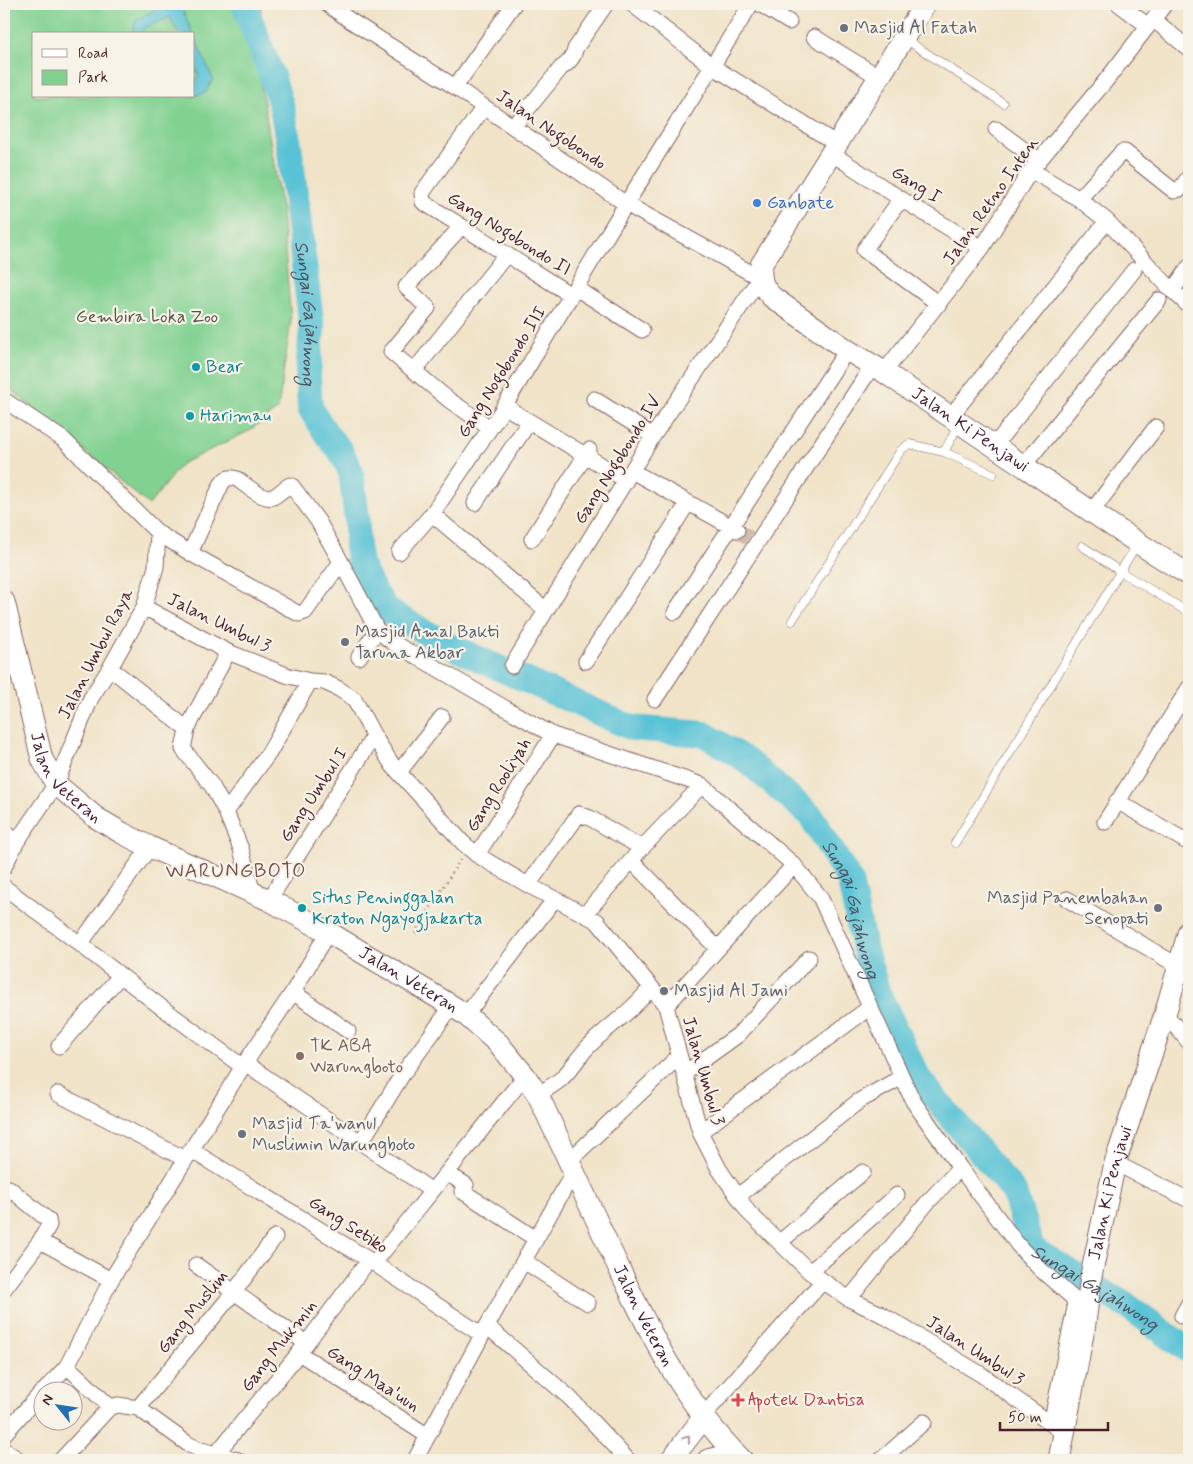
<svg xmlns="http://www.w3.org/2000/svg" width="1193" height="1464" viewBox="0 0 1193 1464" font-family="Mynerve,sans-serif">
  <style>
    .green { fill: #81d191; stroke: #66785e; fill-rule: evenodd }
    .water { fill: #59c2d6; stroke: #527080 }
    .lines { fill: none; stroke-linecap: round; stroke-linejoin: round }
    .river { stroke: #59c2d6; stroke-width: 26 }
    .street-tunnel { stroke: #cfbca9; stroke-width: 15; stroke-dasharray: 15 8; stroke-linecap: butt }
    .lane-casing { stroke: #846462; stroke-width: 9 }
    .street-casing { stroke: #846462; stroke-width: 17 }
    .secondary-casing { stroke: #846462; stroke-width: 23 }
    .path { stroke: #846462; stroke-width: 2.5; stroke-dasharray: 1 4; stroke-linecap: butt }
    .lane { stroke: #fff; stroke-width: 8 }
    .street { stroke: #fff; stroke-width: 15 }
    .secondary { stroke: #fff; stroke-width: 21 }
    .oneway { stroke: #ae9aa0 }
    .worship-dot { fill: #6b7280; stroke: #f7f3e8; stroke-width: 2 }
    .shop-dot { fill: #3f7fe0; stroke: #f7f3e8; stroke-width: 2 }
    .culture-dot { fill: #0f9aa8; stroke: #f7f3e8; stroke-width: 2 }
    .education-dot { fill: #8d6e63; stroke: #f7f3e8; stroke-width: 2 }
    .health-dot { fill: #e0444e; stroke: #f7f3e8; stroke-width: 2 }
    .labels { text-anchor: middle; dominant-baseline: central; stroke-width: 4.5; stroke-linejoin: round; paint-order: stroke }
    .worship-label { font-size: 18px; fill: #5b616d; stroke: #f7f3e8; text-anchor: start }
    .street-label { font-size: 18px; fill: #4a1f2b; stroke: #f7f3e8 }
    .shop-label { font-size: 18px; fill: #366cbe; stroke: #f7f3e8; text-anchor: start }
    .park-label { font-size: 18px; fill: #5a544a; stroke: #f7f3e8 }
    .culture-label { font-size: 18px; fill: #0d838f; stroke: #f7f3e8; text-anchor: start }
    .education-label { font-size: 18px; fill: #785e54; stroke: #f7f3e8; text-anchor: start }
    .health-label { font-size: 18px; fill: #be3a42; stroke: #f7f3e8; text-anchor: start }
    .water-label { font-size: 19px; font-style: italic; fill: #4e505e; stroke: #f7f3e8 }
    .quarter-label { font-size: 20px; letter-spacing: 1px; fill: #784e4b; stroke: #f7f3e8 }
  </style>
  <rect width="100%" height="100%" fill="#f7f3e8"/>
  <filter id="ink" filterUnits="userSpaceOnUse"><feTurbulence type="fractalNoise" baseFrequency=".02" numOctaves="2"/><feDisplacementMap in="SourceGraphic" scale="10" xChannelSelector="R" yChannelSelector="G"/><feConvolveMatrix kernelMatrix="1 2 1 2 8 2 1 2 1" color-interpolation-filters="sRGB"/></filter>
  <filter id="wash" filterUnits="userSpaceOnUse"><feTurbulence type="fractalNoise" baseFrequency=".0096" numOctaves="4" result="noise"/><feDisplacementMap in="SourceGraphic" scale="20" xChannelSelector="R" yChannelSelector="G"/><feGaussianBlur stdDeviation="1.12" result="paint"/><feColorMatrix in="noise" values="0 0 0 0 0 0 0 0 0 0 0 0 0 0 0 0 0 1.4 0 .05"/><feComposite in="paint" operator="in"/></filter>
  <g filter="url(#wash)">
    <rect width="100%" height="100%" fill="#f0e3c8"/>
    <path class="green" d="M4 4H261V85L282 213 291 321 278 409 249 431 181 464 149 505 4 384ZM34 34H194V96H34Z"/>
    <path class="water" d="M166 4 182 9 193 34H179L170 17 144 28 141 34H132L136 20Z
      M194 36 213 79 206 92 194 96V81L197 79 199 76 194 64Z"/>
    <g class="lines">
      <g class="river">
        <path id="s1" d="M244 4 272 76 282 108 289 145 312 328 308 375 310 408 327 435 340 450 351 472 357 519V546L360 564 375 593 387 610"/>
        <path id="s2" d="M390 612 448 645 632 728 704 734 746 760 811 816 850 881 863 943 878 993 918 1078 1014 1192 1032 1249 1132 1309 1189 1351"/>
      </g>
    </g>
  </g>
  <g filter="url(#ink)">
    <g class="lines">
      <path class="street-tunnel" d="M737 530 749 538"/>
      <g class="lane-casing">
        <path id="lane" d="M905 39 1003 103
          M944 452 993 474
          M1082 546 1121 572 1183 609
          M792 621 901 450 909 444 944 452 959 424
          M955 843 1137 544"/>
      </g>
      <g class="street-casing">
        <path id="street" d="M327 4 351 21 455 87 626 204 760 278 653 436 512 666
          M632 4 712 66 837 144
          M760 4 789 22
          M1119 4 1148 26
          M1153 19 1189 49
          M814 37 879 77
          M455 87 514 4
          M484 107 422 193 423 202 571 295
          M513 127 561 68C568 63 574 58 575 49L606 4
          M996 129 1039 161
          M831 153 901 199 982 248
          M1031 170 1079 199 1107 221
          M901 199 864 250 939 304
          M1079 199 1122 152H1125L1174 191 1180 189 1189 177
          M576 288 642 330
          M1172 291 1189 267
          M414 371 391 352 428 308 406 287 461 227
          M884 372 982 248 1031 170 1108 78 1165 4
          M594 399 653 436
          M4 400 64 440 158 533 156 567 144 607 110 668 91 698 56 784 16 843 4 867
          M504 406 626 480
          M950 417 1107 221 1169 287 1189 306
          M490 428 449 400 414 371 506 255
          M994 446 1134 270
          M1023 466 1159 300
          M632 471 737 530
          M475 503 529 422
          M1092 511 1156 427
          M432 514 546 610
          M158 533 190 553 299 614 305 612 341 562 377 630 392 642 498 704 553 735 702 785 794 865 820 897 913 1101 960 1168 1018 1245 1040 1269 1074 1299 1075 1308 1051 1424
          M532 539 589 450
          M399 552 432 514 499 415 626 204 751 4
          M190 553 221 485C225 478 229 476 237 479 244 484 264 501 273 497 279 494 284 488 290 485L292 486 318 521 341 562
          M144 607 228 652 289 676 310 681 324 682 339 689 354 699 374 736 393 766 463 843 477 855 528 885 597 921 651 987 666 1006 700 1132 719 1169 749 1213 810 1272 849 1299 881 1314 982 1375 1057 1428
          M675 612 847 350
          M228 652 187 729 183 749 212 786 226 812 241 849 253 893
          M359 657 377 630
          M586 661 688 503
          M110 668 187 729
          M655 699 873 365
          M399 772 442 717
          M1117 801 1189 843
          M226 812 269 753 310 681
          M1105 822 1189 688
          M4 830 16 843
          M150 847 80 944 161 1007 243 1067
          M477 855 553 735
          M632 861 718 949
          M528 885 579 814 590 818 642 848
          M4 887 80 944
          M1067 899 1178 966
          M269 900 374 736
          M585 914 642 848 702 785
          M293 992 348 1031
          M666 1006 794 865
          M1165 1014 1189 1042
          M466 1015 554 900
          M59 1046 120 976
          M245 1063 432 1191
          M685 1073 738 1035 809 958
          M58 1094 185 1159
          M538 1095C545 1090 554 1085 561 1079 572 1069 580 1054 591 1044 611 1024 634 1010 651 987
          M700 1132 869 1008
          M361 1142 402 1075 452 1006
          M191 1150 369 1260 482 1335
          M569 1161 679 1056
          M1115 1163 1189 1200
          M447 1173 466 1185 462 1191 536 1239
          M9 1188 48 1220 49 1225 40 1241
          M738 1196 859 1101 902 1077
          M780 1242 863 1172
          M524 1261 588 1303
          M374 1263 525 1076
          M196 1265 306 1343
          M810 1272 897 1195
          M4 1289 40 1241 111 1280 245 1063 293 992 328 932
          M849 1299 927 1203 960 1168
          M1182 1316 1189 1303
          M487 1326 570 1398 628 1460
          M299 1353 428 1436
          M67 1366 110 1407
          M43 1392 67 1366 111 1280
          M138 1408 234 1292 275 1237
          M703 1416 823 1281
          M4 1434 42 1392
          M4 1450 19 1460
          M217 1453 299 1353 369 1260
          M61 1460 110 1407 118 1405 138 1408 188 1444 198 1449 238 1460
          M415 1460 487 1326 573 1173
          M881 1460 924 1422"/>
      </g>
      <g class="secondary-casing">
        <g id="secondary">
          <path id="s3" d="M925 4 761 265C760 279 762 287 772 297L847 350 884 372 1138 543 1189 575"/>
          <path id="s4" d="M4 602 42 759 56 784 95 817 122 833 150 847 269 900 328 932 452 1006 466 1015 499 1044 525 1076 538 1095C562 1146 586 1198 610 1249 645 1324 682 1402 742 1460"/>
          <path d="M671 1460 704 1417"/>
          <path d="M708 1460 735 1454"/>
          <path id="s5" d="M1059 1460 1085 1323 1091 1276 1115 1163 1165 1014 1189 931"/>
        </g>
      </g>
      <path class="path" d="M415 933 460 860"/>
      <use href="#lane" class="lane"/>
      <use href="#street" class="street"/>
      <use href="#secondary" class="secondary"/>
    </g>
    <defs><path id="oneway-chevron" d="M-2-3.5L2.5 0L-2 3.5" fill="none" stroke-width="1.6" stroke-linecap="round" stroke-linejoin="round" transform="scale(1.25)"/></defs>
    <use class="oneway" href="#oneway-chevron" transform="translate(687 1439) rotate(-53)"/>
  </g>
  <g class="worship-dot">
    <circle cx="844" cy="28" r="5"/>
    <circle cx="345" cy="642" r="5"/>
    <circle cx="1158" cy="908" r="5"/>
    <circle cx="664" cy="991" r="5"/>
    <circle cx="242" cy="1134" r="5"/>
  </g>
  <circle class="shop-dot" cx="757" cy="203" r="5"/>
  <g class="culture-dot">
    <circle cx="196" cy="367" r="5"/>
    <circle cx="190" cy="416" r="5"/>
    <circle cx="302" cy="908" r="5"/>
  </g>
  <circle class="education-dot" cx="300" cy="1056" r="5"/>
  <path class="health-dot" d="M735.5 1392.5h5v5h5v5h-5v5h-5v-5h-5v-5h5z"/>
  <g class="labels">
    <g class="worship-label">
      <text x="854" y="28">Masjid Al Fatah</text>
      <text x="355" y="632">Masjid Amal Bakti<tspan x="355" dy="21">Taruna Akbar</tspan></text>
      <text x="1148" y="898" text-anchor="end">Masjid Panembahan<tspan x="1148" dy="21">Senopati</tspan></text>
      <text x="674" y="991">Masjid Al Jami</text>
      <text x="252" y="1124">Masjid Ta'wanul<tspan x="252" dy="21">Muslimin Warungboto</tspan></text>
    </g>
    <g class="street-label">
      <text transform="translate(551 130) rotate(34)">Jalan Nogobondo</text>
      <text transform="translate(916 185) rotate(32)">Gang I</text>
      <text transform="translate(991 201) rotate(-55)">Jalan Retno Inten</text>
      <text transform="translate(509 234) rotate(32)">Gang Nogobondo II</text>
      <text transform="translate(502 372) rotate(-58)">Gang Nogobondo III</text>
      <text stroke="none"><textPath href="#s3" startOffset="582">Jalan Ki Penjawi</textPath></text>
      <text transform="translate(618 460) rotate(-58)">Gang Nogobondo IV</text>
      <text transform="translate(219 623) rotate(26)">Jalan Umbul 3</text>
      <text transform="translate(96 654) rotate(-63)">Jalan Umbul Raya</text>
      <text stroke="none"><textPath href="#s4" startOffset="190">Jalan Veteran</textPath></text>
      <text transform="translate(499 785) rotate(-58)">Gang Rooliyah</text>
      <text transform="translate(314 795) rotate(-57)">Gang Umbul I</text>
      <text stroke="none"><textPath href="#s4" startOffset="595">Jalan Veteran</textPath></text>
      <text transform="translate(703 1071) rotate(74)">Jalan Umbul 3</text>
      <text stroke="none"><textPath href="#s5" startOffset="272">Jalan Ki Penjawi</textPath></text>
      <text transform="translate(348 1225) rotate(33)">Gang Setiko</text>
      <text transform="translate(193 1312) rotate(-51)">Gang Muslim</text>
      <text stroke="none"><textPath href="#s4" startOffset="1015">Jalan Veteran</textPath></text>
      <text transform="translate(279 1346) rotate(-52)">Gang Mukmin</text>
      <text transform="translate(975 1351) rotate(33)">Jalan Umbul 3</text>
      <text transform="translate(373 1379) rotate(33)">Gang Maa'uun</text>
    </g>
    <g class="shop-label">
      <text x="767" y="203">Ganbate</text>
    </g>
    <g class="park-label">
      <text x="147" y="317">Gembira Loka Zoo</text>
    </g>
    <g class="culture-label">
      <text x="206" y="367">Bear</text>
      <text x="200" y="416">Harimau</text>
      <text x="312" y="898">Situs Peninggalan<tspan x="312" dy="21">Kraton Ngayogjakarta</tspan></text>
    </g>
    <g class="education-label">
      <text x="310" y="1046">TK ABA<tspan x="310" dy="21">Warungboto</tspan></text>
    </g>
    <g class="health-label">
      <text x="748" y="1400">Apotek Dantisa</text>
    </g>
    <g class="water-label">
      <text stroke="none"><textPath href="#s1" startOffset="318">Sungai Gajahwong</textPath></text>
      <text stroke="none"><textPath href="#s2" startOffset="579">Sungai Gajahwong</textPath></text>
      <text stroke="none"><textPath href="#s2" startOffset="1044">Sungai Gajahwong</textPath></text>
    </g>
    <g class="quarter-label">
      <text x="236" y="871">WARUNGBOTO</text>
    </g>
  </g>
  <rect width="1193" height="1464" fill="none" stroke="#f7f3e8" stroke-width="20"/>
  <rect x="32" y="32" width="162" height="65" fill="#f7f3e8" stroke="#b29e9c"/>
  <rect x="42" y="49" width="25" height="8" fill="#ffffff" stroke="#b29e9c"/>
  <text x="78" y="58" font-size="15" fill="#4a1f2b">Road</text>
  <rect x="42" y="70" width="25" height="15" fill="#81d191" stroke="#b29e9c"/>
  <text x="78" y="82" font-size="15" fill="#4a1f2b">Park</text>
  <g transform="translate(58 1406) rotate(300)"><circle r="24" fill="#f7f3e8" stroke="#b29e9c"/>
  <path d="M0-4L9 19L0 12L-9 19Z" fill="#1f6fb2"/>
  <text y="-8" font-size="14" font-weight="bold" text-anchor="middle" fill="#4a1f2b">N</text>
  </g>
  <path d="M1000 1422v8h108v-8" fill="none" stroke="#4a1f2b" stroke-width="2.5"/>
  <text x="1008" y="1422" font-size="15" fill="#4a1f2b" stroke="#f7f3e8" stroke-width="4" paint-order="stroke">50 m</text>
</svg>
